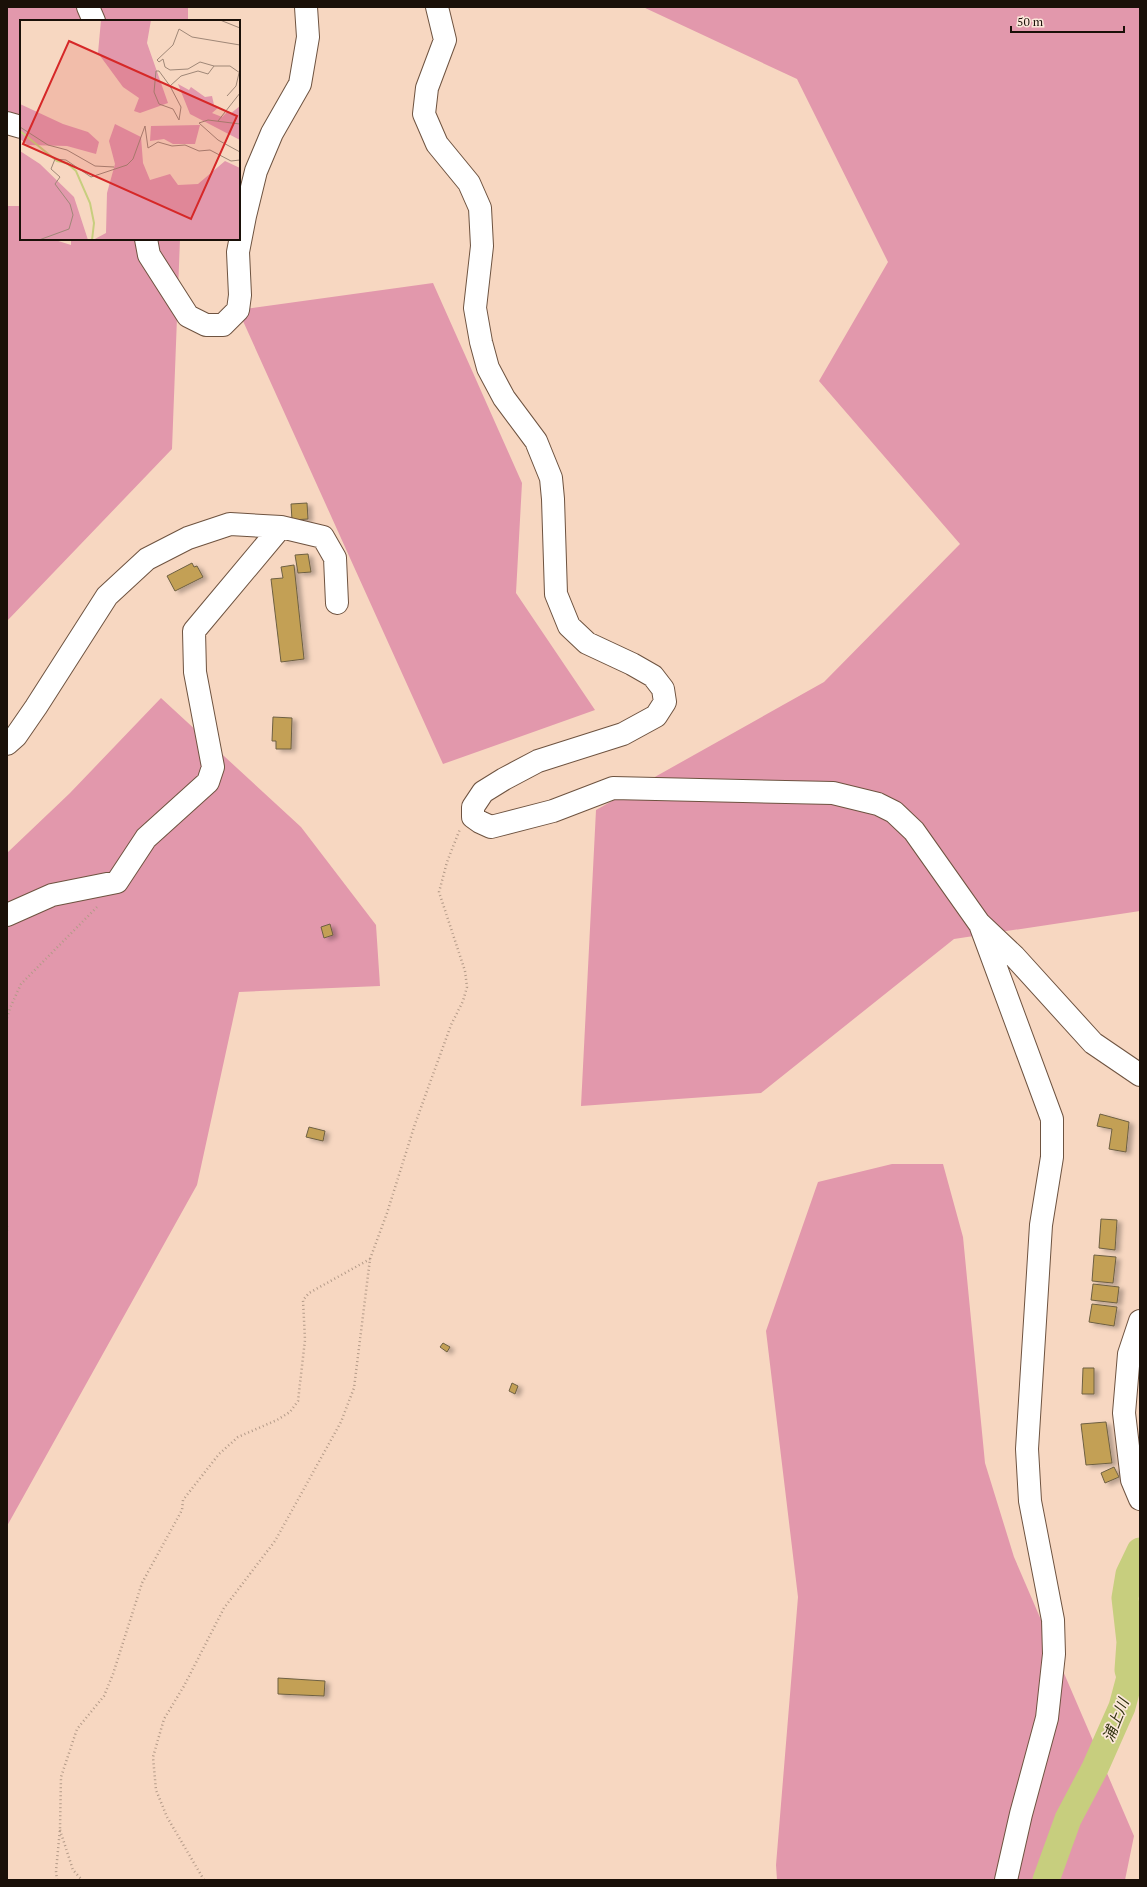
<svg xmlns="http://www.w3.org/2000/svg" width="1147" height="1887" viewBox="0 0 1147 1887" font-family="'PT Serif','Noto Sans JP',serif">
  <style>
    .green { fill: #e298ac }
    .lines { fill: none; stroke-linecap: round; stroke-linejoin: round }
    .river { stroke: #c7ce7e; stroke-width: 27 }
    .building { fill: #c3a054; stroke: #6e6043; filter: url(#shadow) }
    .minor-casing { stroke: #6e5340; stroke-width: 24 }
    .path { stroke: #b39a88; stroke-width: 2.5; stroke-dasharray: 1 3; stroke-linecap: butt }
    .minor { stroke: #fff; stroke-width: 22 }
    .labels { text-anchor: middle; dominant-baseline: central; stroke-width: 3.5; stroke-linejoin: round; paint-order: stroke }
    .water-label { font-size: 15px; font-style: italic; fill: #2f310e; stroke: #fbe7da }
    .inset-river { fill: none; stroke: #c7ce7e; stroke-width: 2 }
    .inset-road { fill: none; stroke: #9f8777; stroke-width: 1 }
    .view { fill: #d62828; fill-opacity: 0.15; stroke: #d62828; stroke-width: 2 }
    .inset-edge { fill: none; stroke: #1a1008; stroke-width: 2 }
  </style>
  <defs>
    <filter id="shadow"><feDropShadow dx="4.5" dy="2.5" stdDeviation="2" flood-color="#0004"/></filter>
  </defs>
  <rect width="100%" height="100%" fill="#f7d7c1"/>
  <path class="green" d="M7 7H188V21H21V121L7 117Z
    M643 7H1140V911L954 939 761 1093 581 1106 596 810 824 682 960 544 819 381 888 262 797 79Z
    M7 206H21V239H52L71 245V239H180L172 449 7 621Z
    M433 283 522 483 516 593 595 710 443 764 238 310Z
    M161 698 301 827 376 925 380 986 239 992 197 1185 7 1526V853L70 793Z
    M892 1164H943L963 1237 985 1463 1014 1557 1134 1836 1125 1880H777L776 1865 798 1597 766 1331 818 1182Z"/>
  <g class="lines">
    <path class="river" d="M1046 1880 1068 1819 1095 1768 1122 1707 1130 1677 1128 1670 1130 1642 1125 1598 1129 1574 1140 1551"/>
  </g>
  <path class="building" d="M307 503 308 519 292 520 291 504Z
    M308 554 311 572 298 573 295 555Z
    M192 563 194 567 197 566 203 577 175 591 167 576Z
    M294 565 304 659 281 662 271 579 283 578 281 567Z
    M273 717 292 718 291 749H276V741H272Z
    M330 924 333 935 324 938 321 927Z
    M1100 1114 1129 1122 1126 1152 1109 1149 1112 1129 1097 1126Z
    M309 1127 325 1131 323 1141 306 1137Z
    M1101 1219 1117 1220 1115 1250 1099 1248Z
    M1094 1255 1116 1257 1113 1283 1092 1281Z
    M1093 1284 1119 1287 1117 1303 1091 1300Z
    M1092 1304 1117 1307 1114 1326 1089 1322Z
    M443 1343 450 1347 447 1352 440 1347Z
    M1083 1368H1094V1394H1082Z
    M512 1383 518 1386 515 1394 509 1391Z
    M1106 1422 1112 1463 1086 1465 1081 1424Z
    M1114 1467 1119 1477 1105 1483 1101 1473Z
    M278 1678 325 1681 324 1696 278 1694Z"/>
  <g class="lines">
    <g class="minor-casing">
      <path id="minor" d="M88 7 94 21
        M437 7 445 40 427 88 424 114 437 144 469 183 480 208 482 246 475 308 481 342 488 368 504 398 536 441 551 478 553 499 556 594 569 626 587 643 632 664 653 676 663 689 665 702 656 716 623 734 538 761 504 779 483 792 473 807V817L480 822 491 827 553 811 613 788 833 793 878 804 894 812 914 831 979 923 1014 956 1093 1043 1140 1075
        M7 123 21 127
        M146 239 149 255 188 316 206 325H223L238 310 240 295 238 252 245 216 256 171 272 133 300 84 308 37 306 7
        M281 527 323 537 335 558 337 603
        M7 744 16 736 36 707 107 596 147 559 188 538 230 524 281 527 194 631 195 672 213 767 208 782 146 838 117 882 52 895 7 915
        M981 927 1052 1119V1157L1041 1225 1027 1449 1030 1501 1053 1620 1054 1654 1047 1718 1021 1814 1006 1880
        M1140 1321 1129 1354 1124 1413 1132 1480 1140 1499"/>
    </g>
    <path class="path" d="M7 1018 10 1008 21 984 99 905
      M7 1226V1233
      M60 1830 73 1870 82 1880
      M57 1880 56 1871 60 1829 61 1777 77 1729 104 1696 113 1674 142 1583 182 1510 183 1500 219 1454 238 1437 277 1420 290 1412 298 1401 305 1340 303 1300 309 1293 370 1259
      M204 1880 167 1817 156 1790 153 1757 164 1719 184 1686 224 1608 275 1541 341 1422 354 1388 370 1259 387 1213 415 1124 451 1025 463 1001 467 987 465 971 439 892 447 862 460 829"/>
    <use href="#minor" class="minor"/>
  </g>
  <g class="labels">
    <g class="water-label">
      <text transform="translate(1115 1720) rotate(-68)">浦上川</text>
    </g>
  </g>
  <g transform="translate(20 20)">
    <rect width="220" height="220" fill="#f7d7c1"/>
    <path d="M81 0H131L127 23 148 83 120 93 114 91 119 78 103 67 78 33ZM158 64 169 70 171 67 185 77 192 76 194 85 199 87 192 93 202 97 207 92 210 94 220 86V120L170 94ZM0 84 43 104 68 112 79 122 76 134 47 126 8 125 0 119ZM95 104 121 117 123 143 130 160 150 154 158 165 178 164 205 141 220 148V220H73L86 213 87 173 95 144 89 121ZM180 105 175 124H153L144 119 130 121 131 106ZM0 131 20 144 54 177 68 220H0Z" fill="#e298ac"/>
    <path class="inset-river" d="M0 111 37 141 47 143 56 151 70 183 74 203 72 220"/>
    <path class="inset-road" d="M200 0 220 8M220 25 172 17 159 9 153 25 137 40 139 42 143 39 145 47 150 50 168 49 180 42 194 46H210L220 53M150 66 161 87 159 100 153 89 139 84 134 72 136 51H139L150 66 161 56 178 51 188 54 194 46M207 76 216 66 219 53M198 101 220 73M220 104 188 100 179 103 198 120 220 132M0 107 28 125 47 130 75 146 94 147M19 220 49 209 53 195 50 184 35 164 40 157 31 149 35 139 46 140 71 157 107 145 113 139 125 106 128 128 138 122 152 126 165 125 179 131 190 130 211 141 220 140"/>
    <path class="view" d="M49 21 217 96 171 199 3 124Z"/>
    <rect width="220" height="220" class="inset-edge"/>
  </g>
  <rect width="1147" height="1887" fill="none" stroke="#1a1008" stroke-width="16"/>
  <path d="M1011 26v6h113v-6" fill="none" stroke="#1a1008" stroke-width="2"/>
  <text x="1017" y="26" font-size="12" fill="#1a1008" stroke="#fbe7da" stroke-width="3" paint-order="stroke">50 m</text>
</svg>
